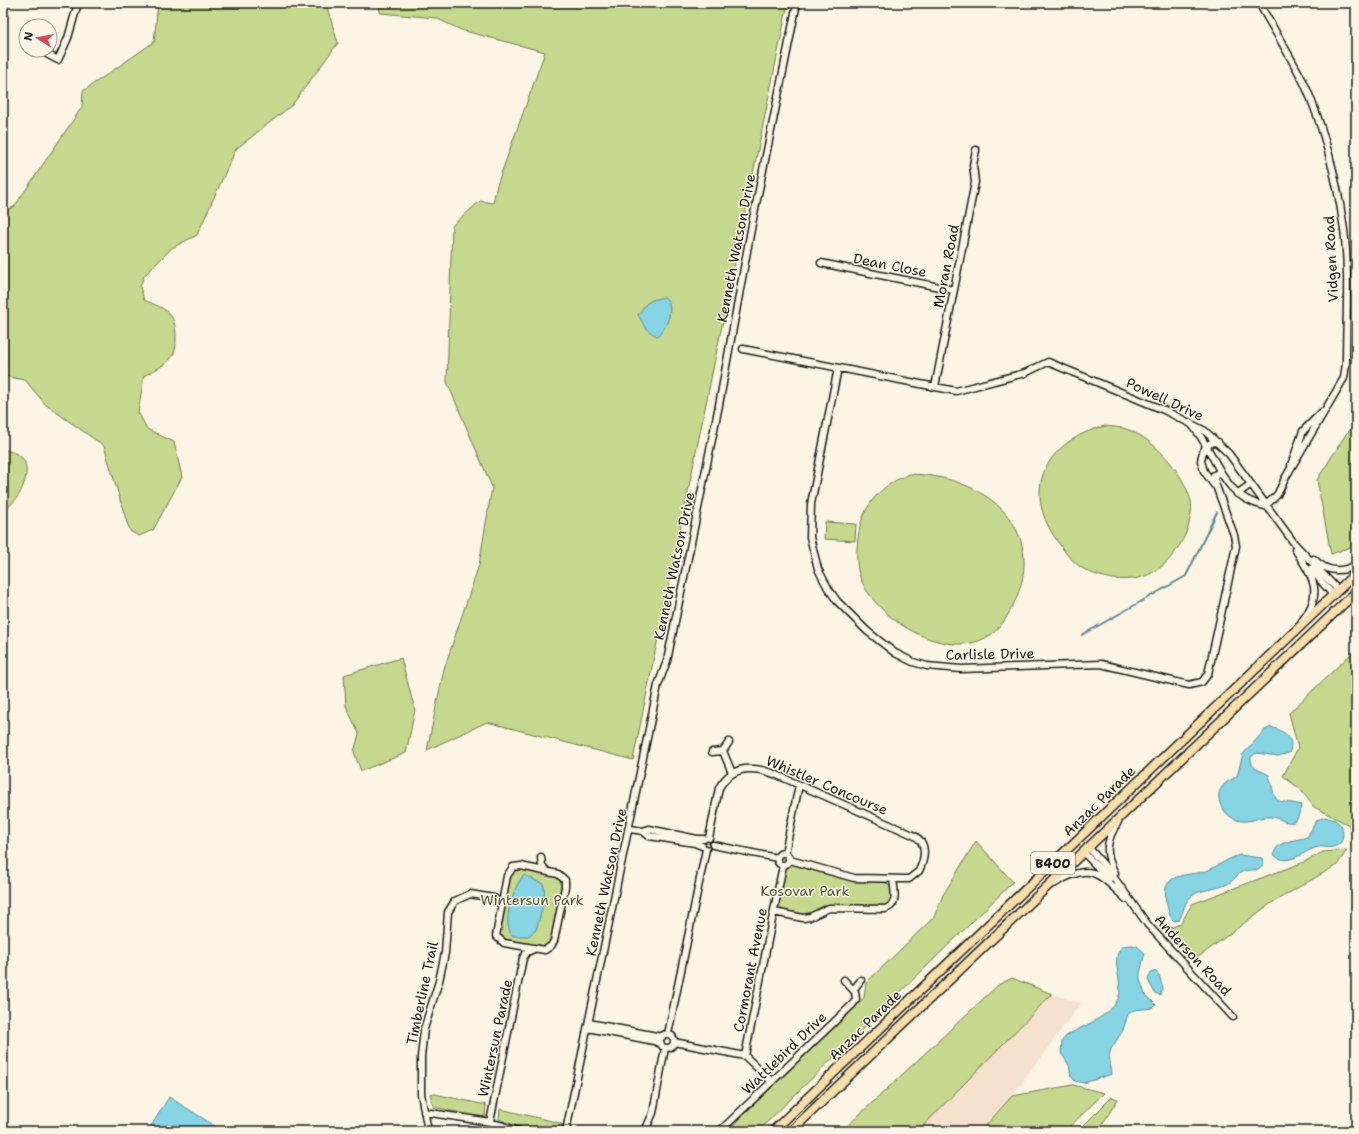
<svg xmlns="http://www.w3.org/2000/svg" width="1359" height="1134" font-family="'Shantell Sans',sans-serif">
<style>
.built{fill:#f6e1cf}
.green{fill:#c5d88d;stroke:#707a54}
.water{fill:#86d4e4;stroke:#5c8a94}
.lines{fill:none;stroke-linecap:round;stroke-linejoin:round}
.stream{stroke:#5c8a94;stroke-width:2}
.minor-casing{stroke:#1c1c1c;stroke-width:9}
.major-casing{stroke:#1c1c1c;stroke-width:11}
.minor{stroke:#fcf5e5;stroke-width:6}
.major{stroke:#f8deab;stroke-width:8}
.labels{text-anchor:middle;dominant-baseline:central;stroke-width:3;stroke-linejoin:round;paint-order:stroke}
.shield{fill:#fcf5e5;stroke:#5f5d58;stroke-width:1}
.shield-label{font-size:13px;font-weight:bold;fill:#1c1c1c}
.street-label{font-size:14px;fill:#1c1c1c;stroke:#fcf5e5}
.park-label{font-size:14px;fill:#4f543e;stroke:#fcf5e5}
</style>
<rect width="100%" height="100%" fill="#fcf5e5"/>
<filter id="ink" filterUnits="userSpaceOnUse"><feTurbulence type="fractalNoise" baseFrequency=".025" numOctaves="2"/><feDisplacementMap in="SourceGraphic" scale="8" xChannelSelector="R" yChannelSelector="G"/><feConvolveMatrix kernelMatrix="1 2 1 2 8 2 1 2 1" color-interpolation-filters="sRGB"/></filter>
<g filter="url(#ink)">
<path class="built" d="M1052 994 1081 1003 1012 1096 981 1131H918Z"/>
<path class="green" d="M158 3 326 4 338 43 292 105 236 149 197 235 172 248 144 276 140 287 144 300C166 309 176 312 176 339 176 345 176 351 172 357 167 365 152 371 144 376L138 412 147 429 174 442 182 477 153 530 139 536 131 532 127 523 104 446 46 405 25 380 3 376V211L14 207 82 107 83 91 154 42Z
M379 3H788L633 760 487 722 427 750 444 669 479 565 492 487 447 382 452 226 480 201 493 203 497 185 545 52 461 30 436 18 380 13Z
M1356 424V545L1331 554 1317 480 1346 434Z
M1105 426C1112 427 1121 427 1129 430 1156 441 1183 472 1191 501 1193 510 1189 525 1186 533 1171 565 1150 583 1113 579 1103 577 1091 574 1082 568 1071 561 1063 550 1056 539 1020 487 1048 440 1105 426Z
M3 449C9 451 18 453 23 459 33 472 18 506 3 509Z
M910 474C995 476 1058 540 1004 621 968 675 874 624 859 574 855 560 857 541 860 526 867 500 885 483 910 474Z
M825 522 856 524 855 541 824 539Z
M1356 649V842L1353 840 1349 825 1314 807 1300 789 1283 776 1298 748 1289 713Z
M401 658 415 710 406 753 361 771 354 752 359 734 346 706 344 675Z
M976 841 1013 882 758 1131H724L856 1007 864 997 866 983 934 917 943 895Z
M1347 850 1337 865 1270 904 1193 961 1167 930 1181 923 1192 904 1304 862 1323 852Z
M791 864 844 879 887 883 891 888 892 898 885 906H835L804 915 784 911 778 904 785 869Z
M520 869 557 877 562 882 551 940 545 946C535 948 503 942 499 933L511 873 515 870Z
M1012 978 1052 994 918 1131H842L998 985Z
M1073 1085 1104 1093 1065 1131H981L1012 1096Z
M430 1093 486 1105 485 1116 481 1117 433 1107Z
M1112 1097 1118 1099 1098 1131H1078Z
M500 1109 560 1123 564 1126 563 1131H525L499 1119Z"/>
<path class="water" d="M664 297C676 303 667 331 657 336 642 328 646 327 638 315L646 304 652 300Z
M1271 727C1284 731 1296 738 1289 753L1278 756 1256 753 1251 757C1250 770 1260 769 1269 775 1278 809 1272 798 1302 805L1297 819 1294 822C1285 824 1279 817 1270 817 1261 816 1252 822 1242 821 1227 820 1212 800 1222 787 1226 781 1232 780 1237 776L1243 754 1265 730Z
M1325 817 1335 820 1342 826C1343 832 1344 840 1339 844 1332 850 1325 846 1318 847 1304 850 1289 868 1274 855 1275 840 1296 841 1307 837L1317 820Z
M1240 855 1262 858 1264 865 1258 870C1233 869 1241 879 1223 886 1213 890 1202 889 1193 895 1184 901 1184 912 1179 920L1174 921C1168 915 1168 908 1166 901 1160 870 1190 877 1209 870 1219 865 1229 858 1240 855Z
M524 875 543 884C548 893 539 920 536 930L528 936H513C500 925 514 885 524 875Z
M1132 945 1137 946 1145 953 1140 973V980L1145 994 1156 1005 1153 1008 1134 1010 1128 1014 1123 1030 1111 1049 1109 1056 1112 1074 1084 1083 1075 1081 1071 1076 1069 1065 1061 1053 1062 1041 1066 1036C1082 1026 1110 1017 1118 999 1125 982 1108 959 1123 946Z
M1155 971 1159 975 1163 988 1160 995 1155 993 1148 980 1150 974Z
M169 1097 223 1131H148Z"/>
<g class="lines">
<path class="stream" d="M1082 635 1186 576 1217 512"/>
<defs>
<path id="minor" d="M1259 3C1274 30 1291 57 1305 85 1323 125 1337 180 1343 223 1350 268 1346 317 1346 363L1344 378 1284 480
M43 52 58 60 68 38 78 3
M821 263 954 290
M743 349 956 391 1025 373 1048 362 1164 410 1205 431 1229 454 1294 543 1338 590
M838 368 811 504 810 537 818 569 828 588 837 601 867 631 895 653 913 662 927 666 961 669 1101 664 1189 685 1202 682 1208 674 1236 546 1234 535 1215 483 1214 475 1220 472
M935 387 975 182 973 165 976 150
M1191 424C1218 453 1219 497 1265 506
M1291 465 1303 431 1322 412
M1214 485 1204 471 1201 461C1202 452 1206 441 1218 442
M1237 494 1251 484
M1265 506 1277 495 1286 477
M1295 549C1312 577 1325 592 1302 621
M1314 559C1326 572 1341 573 1356 565
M1311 569 1333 595
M723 751 732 773
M712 752 723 751 729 742
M630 829 643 831 649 836 695 843 702 846
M643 831 649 829 697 839H704
M709 838 719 788C732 764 755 766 777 775L913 835C928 842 925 858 919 871L909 879 854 878 790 860
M713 845 777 858
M1088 847 1110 872 1148 925 1233 1017
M1083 852 1109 879
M777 859a6 6 0 1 1 12 0a6 6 0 1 1-12 0Z
M785 853 799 785
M541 857 542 866 547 871
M521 866 558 874 565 880V887L554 941 551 946 545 950 504 943 496 936 507 876 513 867Z
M1115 873C1104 854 1106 840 1118 822
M1054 884C1091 861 1098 873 1126 899
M774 912 803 918 810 917 829 908 885 909C899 905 894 890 893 879
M854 989 861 980
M589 1023 662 1037
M588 1028 654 1041 661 1044
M660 1041a7 7 0 1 1 14 0a7 7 0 1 1-14 0Z
M668 1034 706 849
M674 1042 745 1056 772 1082
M745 1056 783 865
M424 1112 490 1122 519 1131
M490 1122 523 958 527 952 534 949
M428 1131 421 1094V1057L424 1029 439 981 445 953 448 912 455 901 470 894 494 898 501 905
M566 1131 658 685 667 661 719 405 752 224 797 3
M645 1131 653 1113 665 1048
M720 1131 853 1004 856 999 855 992 844 980"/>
<path id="major" d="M773 1131 1356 573
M791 1131 1356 592"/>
</defs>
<use href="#minor" class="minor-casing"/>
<use href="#major" class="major-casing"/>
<use href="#minor" class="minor"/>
<use href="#major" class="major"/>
</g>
</g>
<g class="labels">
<rect class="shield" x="1031" y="852" width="44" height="22" rx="3"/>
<g class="shield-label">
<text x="1053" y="863">B400</text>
</g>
<g class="street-label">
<text transform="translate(736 248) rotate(-79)">Kenneth Watson Drive</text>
<text transform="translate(1331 259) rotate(-93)">Vidgen Road</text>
<text transform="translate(890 265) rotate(11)">Dean Close</text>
<text transform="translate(946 266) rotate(-79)">Moran Road</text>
<text transform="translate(1165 399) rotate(25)">Powell Drive</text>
<text transform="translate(674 566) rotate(-78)">Kenneth Watson Drive</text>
<text transform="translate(990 654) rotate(-1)">Carlisle Drive</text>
<text transform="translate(827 785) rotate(23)">Whistler Concourse</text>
<text transform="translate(1099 801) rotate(-44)">Anzac Parade</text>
<text transform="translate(606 882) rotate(-78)">Kenneth Watson Drive</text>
<text transform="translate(1193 955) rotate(47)">Anderson Road</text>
<text transform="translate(750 970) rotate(-79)">Cormorant Avenue</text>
<text transform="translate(422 993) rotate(-78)">Timberline Trail</text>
<text transform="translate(865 1025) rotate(-44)">Anzac Parade</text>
<text transform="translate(495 1038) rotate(-78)">Wintersun Parade</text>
<text transform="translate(784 1053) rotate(-44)">Wattlebird Drive</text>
</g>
<g class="park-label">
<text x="805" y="891">Kosovar Park</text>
<text x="532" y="900">Wintersun Park</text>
</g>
</g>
<rect width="1359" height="1134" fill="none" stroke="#fcf5e5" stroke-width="16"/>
<rect x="8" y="8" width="1343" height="1118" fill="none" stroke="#1c1c1c" stroke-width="1.5" filter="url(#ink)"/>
<g transform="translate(38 38) rotate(281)"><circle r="19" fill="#fcf5e5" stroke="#a29e95"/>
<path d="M0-3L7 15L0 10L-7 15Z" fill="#d1495b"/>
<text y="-6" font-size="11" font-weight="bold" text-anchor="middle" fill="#1c1c1c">N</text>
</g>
</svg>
